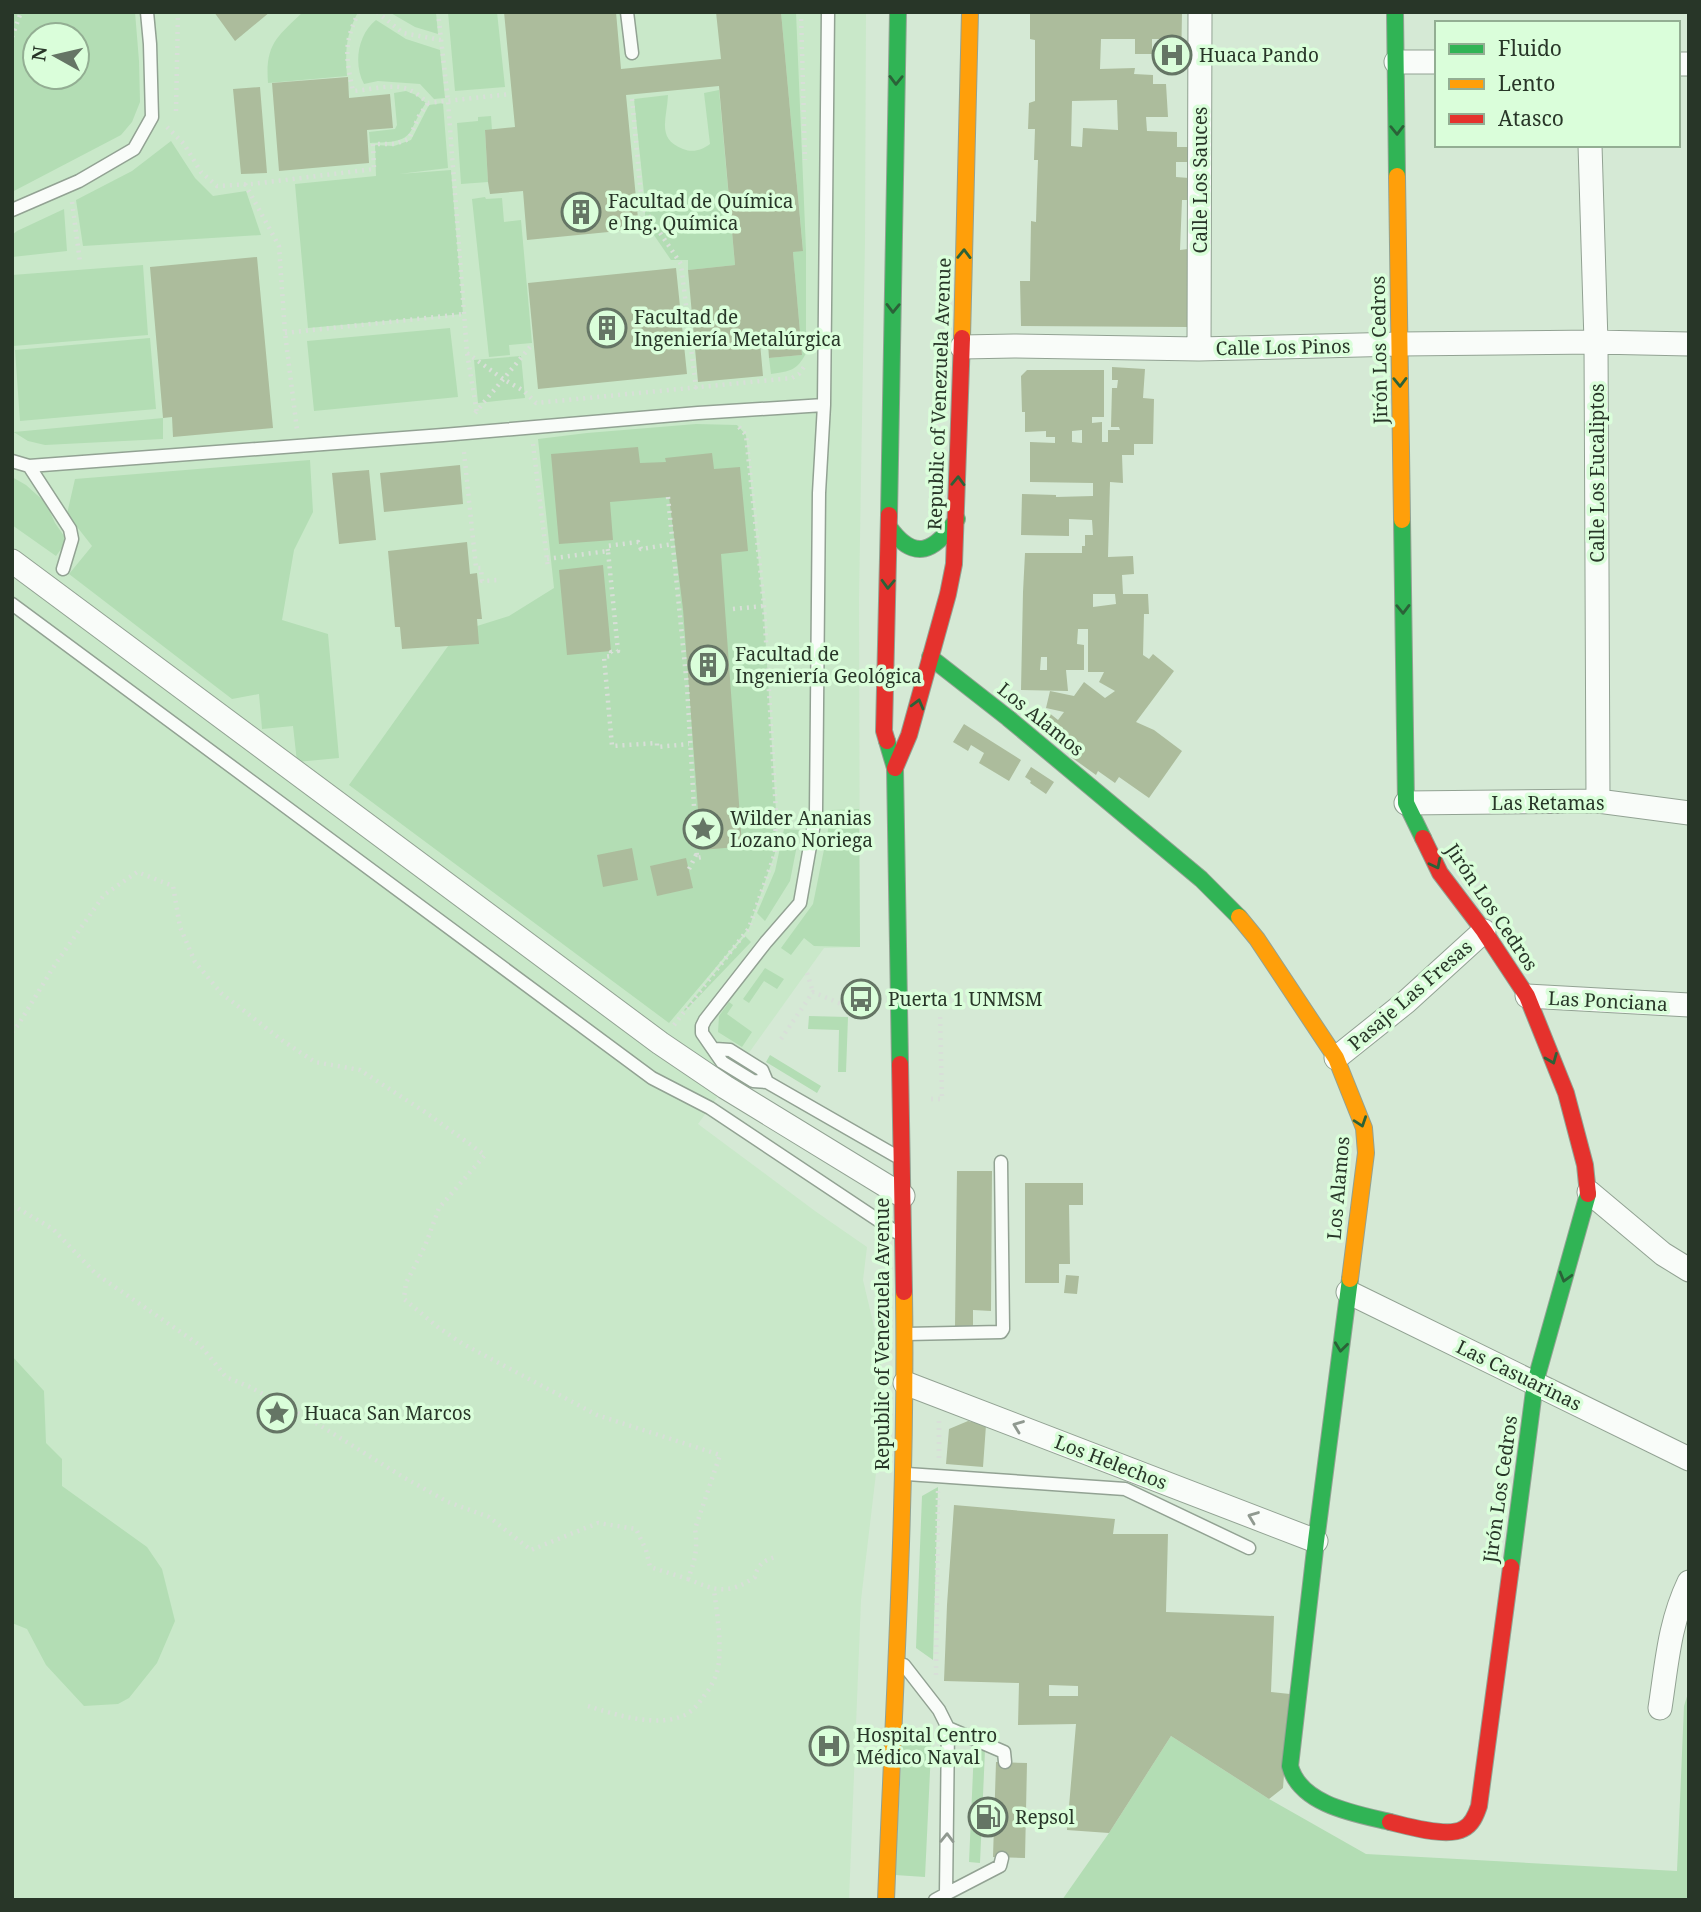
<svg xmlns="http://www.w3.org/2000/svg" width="1701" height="1912" font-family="'Noto Serif',serif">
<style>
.built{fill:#c9e8c9;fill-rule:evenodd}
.green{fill:#b3ddb4;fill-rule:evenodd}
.building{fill:#acbc9c;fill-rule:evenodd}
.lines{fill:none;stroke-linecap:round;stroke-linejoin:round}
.lane-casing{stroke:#92a293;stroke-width:15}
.street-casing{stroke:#92a293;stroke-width:25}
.fast-casing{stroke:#92a293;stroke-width:18}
.slow-casing{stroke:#92a293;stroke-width:18}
.jam-casing{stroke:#92a293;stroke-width:18}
.path{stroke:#d8dfd8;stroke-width:4.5;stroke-dasharray:2 5;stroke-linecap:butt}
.lane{stroke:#f9fcf9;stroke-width:12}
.street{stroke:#f9fcf9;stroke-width:23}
.fast{stroke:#30b455;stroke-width:16}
.slow{stroke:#ff9f0a;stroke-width:16}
.jam{stroke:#e5322d;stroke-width:16}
.oneway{stroke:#2b6238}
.oneway2{stroke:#909990}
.labels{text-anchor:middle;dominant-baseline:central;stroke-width:7;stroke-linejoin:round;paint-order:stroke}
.poi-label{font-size:19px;fill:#283628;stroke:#dafeda;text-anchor:start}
.street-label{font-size:19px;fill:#283628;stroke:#dafeda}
</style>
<rect width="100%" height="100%" fill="#d5e9d5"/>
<path class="built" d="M12 12H866L865 242 859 598 860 947 824 948 698 1124 815 1211 867 1247 863 1280 879 1348 881 1366V1431L861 1600 849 1900H12ZM35 35H77V77H35Z"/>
<path class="green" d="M13 12H135L139 61 140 102 132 122 121 135 12 192ZM35 35H77V77H35Z
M303 12H358C346 35 345 50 347 76L268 83C265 44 277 37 303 12Z
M389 12H436L438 34 415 27Z
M448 12H497L505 87 455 91Z
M781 12H796L806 250V353C797 371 790 371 771 374L769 358 802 355 793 252 803 250Z
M376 20 406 39 440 50 445 98 434 99 420 84 378 81 364 84C353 64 358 34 376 20Z
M719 90 735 265 688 270V260H671L645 222V203L634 99 668 95C667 119 656 139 683 149 693 153 702 150 710 144L704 93Z
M406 91 416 95 426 103C420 111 417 119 412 129 405 144 385 142 370 143L369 132 395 129 397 125 394 93Z
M443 103 448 168 399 174 451 170 463 314 308 328 295 184 376 176 375 145 394 146 411 140 429 105Z
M491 116 492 130 485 131 488 182 461 184 457 123 478 121V117Z
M171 141 195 178 213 196 246 191 261 235 83 246 76 200 132 171Z
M485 197 486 199 502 198 504 222 521 220 532 343 509 345 510 355 489 357 472 199Z
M64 209 67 251 12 257V235L17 231Z
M143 265 148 335 13 346 12 275Z
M450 328 458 397 314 411 307 341Z
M150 338 156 409 20 421 15 350Z
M521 356 525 398 478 403 474 360Z
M163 418V439L45 445 28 441 12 431V420L14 432Z
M696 424 737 425 746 435 764 615 776 812 775 853 749 928 669 1023 349 785 458 632 509 616 554 588 538 439 587 433Z
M310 460 313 512 294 550 282 620 328 634 339 758 297 762 293 726 262 729 259 694 232 699 69 574 92 546 67 514 75 479Z
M12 477 26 485 46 503 55 523 64 536V545L56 556 12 525Z
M859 809 860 947 814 946 804 938 791 955 781 948 813 904 832 810Z
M784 829 800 830 790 881 765 921 757 913 775 871Z
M745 936 751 942 685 1011 684 1010Z
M765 968 784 979 777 989 764 981 749 1003 743 999Z
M729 1002 733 1005 727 1014 752 1032 742 1047 718 1032 719 1016Z
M809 1016 848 1017 846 1072H838L839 1030 808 1029Z
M770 1055 821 1086 817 1093 766 1062Z
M12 1356 44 1391 46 1443 62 1459V1486L147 1547 162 1569 175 1621 157 1663 129 1698 118 1704 84 1706 46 1665 27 1629 12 1623Z
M938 1487 933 1660 916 1648 922 1496Z
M1689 1690V1900H1062L1109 1833 1171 1736 1269 1799 1366 1854 1677 1871 1684 1706Z
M903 1729 932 1730 925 1877 895 1875Z
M974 1749 985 1750 980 1863 969 1862Z"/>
<path class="building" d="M214 12H270L235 41Z
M504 12H616L621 69 721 59 716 12H781L803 251 793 252 802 355 769 358 768 343H760L763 376 698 382 688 270 735 265 719 86 626 95 639 229 527 240 523 191 490 194 488 182 485 130 515 127Z
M1030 12H1182L1181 71 1159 70V39H1152V54H1135V39H1101L1100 69 1135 68 1134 74 1153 75V84H1166L1168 117H1146L1147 131 1177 132V147H1190V162H1176V177L1189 178V200H1182L1180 250 1188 249 1187 265H1196L1188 327 1021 326 1020 281H1030L1031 221 1036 222 1037 188 1038 160H1034L1035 129H1028L1029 103 1035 101V40L1030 39ZM1117 100 1118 130 1083 128 1082 147 1071 146 1072 101Z
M348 77 349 98 390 94 393 128 367 130 369 163 279 171 272 83Z
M260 87 267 173 241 174 233 89Z
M257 257 273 428 173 437 172 417 163 418 150 267Z
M676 268 687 374 538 389 528 283Z
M1112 367 1145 369 1143 398 1154 399 1153 444H1134V455H1122L1123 483 1110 482 1108 557 1133 556 1134 574 1122 575 1123 594H1148L1149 614H1144L1143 655 1149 659 1153 654 1174 671 1136 722 1154 730 1182 751 1149 798 1119 777 1115 783 1098 771 1096 775 1071 757 1080 745 1053 727 1048 734 1038 726 1048 712 1058 720 1064 712 1046 708 1050 691 1074 696 1084 682 1105 698 1115 691 1099 682 1104 672H1088V629H1078L1077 644 1084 645V670H1066L1068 691 1021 690 1023 592 1025 553H1082V546H1085V535H1093L1092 520 1069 519V536L1021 535 1022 494 1056 495V497L1093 496V483L1030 482V442L1055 443V437H1046V431L1025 432V412H1022L1021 376 1027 370H1104V417H1092V423L1102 422V442H1108V430H1120L1119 427H1111L1112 388H1117L1118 380H1112ZM1082 430V443L1072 442V431ZM1093 594H1115L1116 604 1093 607ZM1041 657H1047V670H1040Z
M638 447 640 463 666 462 665 458 712 453 714 469 740 467 748 551 721 554 742 845 737 847 701 850 683 609 669 497 610 502 613 540 559 544 551 454Z
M460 465 463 504 384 512 380 473Z
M369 470 376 540 339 544 332 473Z
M467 542 470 574 477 573 482 619H477L479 644 402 649 400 627H395L388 551Z
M603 565 611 651 567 655 559 570Z
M964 724 1021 760 1009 781 979 763 984 753 971 745 968 751 953 742Z
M1031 767 1054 782 1046 794 1030 783 1031 781 1025 777Z
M632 848 638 880 603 887 597 855Z
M686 858 693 888 657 896 650 866Z
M957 1171H992L991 1311 973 1310V1326H955Z
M1025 1183H1083V1205H1069L1070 1264H1059V1283H1025Z
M1066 1275 1079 1276 1077 1294 1064 1293Z
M968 1421 986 1425 983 1467 946 1464 949 1429Z
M954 1505 1115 1519 1113 1534H1168L1166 1612 1274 1616 1271 1692 1290 1694 1283 1788 1269 1799 1171 1736 1109 1833 1067 1830 1076 1724 1018 1725 1019 1683 944 1681 947 1605ZM1049 1685 1078 1686V1696H1049Z
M996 1762 1027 1763 1025 1858 993 1857Z"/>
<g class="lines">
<defs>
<path id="lane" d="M627 12 632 53
M828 12 824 405 819 493 816 812 800 903 766 942 705 1020 702 1026V1033L722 1062 753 1081 767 1082 896 1156
M12 210 79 181 134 149 152 117 150 44 147 12
M12 461 29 466 443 435 698 413 824 405
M29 466 70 529 72 539 63 569
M12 604 652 1078 710 1108 896 1232
M715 1049 730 1050 762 1070 767 1082
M906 1334 1001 1332 1003 1329 1001 1162
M907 1474 1125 1489 1249 1548
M904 1665 939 1710 948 1728 946 1894 935 1900
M948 1728 1004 1752 1005 1762
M946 1894 1000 1866 1002 1858"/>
<path id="street" d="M1396 62H1437
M1678 64H1689
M1590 145 1596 342 1598 801
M962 347 1014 346 1199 349 1400 344 1596 342 1689 344
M1199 349 1200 12
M12 561 660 1043 725 1087 903 1196
M1406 803 1598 801 1689 813
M1527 996 1689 1005
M1336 1058 1406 1002 1484 931
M1589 1192 1663 1254 1689 1270
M1348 1292 1689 1459
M905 1383 1316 1541
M1660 1708C1667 1663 1669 1624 1689 1582"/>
<path id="fast" d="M1395 12 1397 176
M889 515 898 12
M1402 520 1406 803 1423 838
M889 527C915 563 935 551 957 519
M930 657 1008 718 1201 879 1239 917
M887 741 895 768 900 1064
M1350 1279 1316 1541 1290 1766C1300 1805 1356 1814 1390 1822
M1511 1567 1535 1383 1588 1194"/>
<path id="slow" d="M1397 176 1402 520
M962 338 970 12
M1239 917 1257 939 1336 1058 1364 1128 1366 1153 1350 1279
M886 1900C894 1698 907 1495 904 1292"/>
<path id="jam" d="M887 741 884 731 889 515
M895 768 909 735 948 594 954 564 962 338
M1423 838 1440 873 1484 931 1527 996 1566 1093 1585 1165 1588 1194
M900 1064 904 1292
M1390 1822C1407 1826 1447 1838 1463 1829 1472 1825 1476 1815 1479 1806L1511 1567"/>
</defs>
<use href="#lane" class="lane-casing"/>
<use href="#street" class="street-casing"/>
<use href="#fast" class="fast-casing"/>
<use href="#slow" class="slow-casing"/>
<use href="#jam" class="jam-casing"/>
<path class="path" d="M359 12C343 43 346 58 353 91 369 90 389 84 404 88 413 90 421 97 428 103L511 94
M377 12 403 33 441 40
M438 12 448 101 467 353 477 413
M801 12 805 160
M12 37 21 12
M632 99 642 206 681 264 696 389
M176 111 178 12
M167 127 184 144 201 172 217 186 252 184 374 169 373 144H395L409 139 419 116 428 103
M245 184 279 246 285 333 297 430
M72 202 80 262
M285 333 464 314
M467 353 503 379 524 391 536 403 792 378 799 374 806 364
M475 413 530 347
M533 444 548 568
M464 452 476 568H481L482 581 498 580
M668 497 687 686 697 858 702 857
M608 551 607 546 638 542 641 549 673 544
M547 559 608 551 618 651 611 652V656L604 657 612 746 657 743V747L689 744
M733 609 764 606
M689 869 697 853
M807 973 813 992
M674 1025 749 928 775 853 776 812 764 606 746 435 739 427
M12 1032 18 1025 56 963 104 895 137 872 173 886 180 927 195 962 221 993 283 1041 315 1062 360 1070 425 1112 485 1155 439 1208 425 1246 406 1283 404 1299 439 1328 463 1344 597 1415 720 1455 695 1529C698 1547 695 1561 688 1579L650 1567 646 1550 636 1529 598 1523 531 1550 489 1517 448 1502 403 1477 316 1423 250 1387 226 1377 201 1346 96 1274 53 1229 12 1205
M781 1039 813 992 853 1009
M931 1099H942L940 1013
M939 1458V1421
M688 1579C716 1591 728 1595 755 1577 758 1563 765 1560 778 1556
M936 1675 938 1491
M588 1706C616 1715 657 1728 685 1715 693 1711 699 1703 704 1696 712 1686 718 1674 719 1661 721 1638 717 1613 714 1590"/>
<use href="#lane" class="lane"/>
<use href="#street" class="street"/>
<use href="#fast" class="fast"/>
<use href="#slow" class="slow"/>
<use href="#jam" class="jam"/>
</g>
<defs><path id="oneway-chevron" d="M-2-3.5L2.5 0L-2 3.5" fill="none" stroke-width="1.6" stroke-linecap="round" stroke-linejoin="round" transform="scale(1.75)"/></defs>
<g class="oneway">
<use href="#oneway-chevron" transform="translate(896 80) rotate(91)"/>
<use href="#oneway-chevron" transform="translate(1397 130) rotate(89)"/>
<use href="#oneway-chevron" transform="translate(964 254) rotate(-89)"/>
<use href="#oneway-chevron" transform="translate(893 308) rotate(91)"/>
<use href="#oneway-chevron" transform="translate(1400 382) rotate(89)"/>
<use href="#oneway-chevron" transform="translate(958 481) rotate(-88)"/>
<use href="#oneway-chevron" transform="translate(888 584) rotate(92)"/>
<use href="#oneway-chevron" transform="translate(1403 609) rotate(89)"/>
<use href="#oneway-chevron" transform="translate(918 704) rotate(-75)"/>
<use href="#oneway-chevron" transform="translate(1436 864) rotate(63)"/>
<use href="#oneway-chevron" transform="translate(1552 1059) rotate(68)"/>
<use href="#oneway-chevron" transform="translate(1361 1122) rotate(71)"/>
<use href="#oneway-chevron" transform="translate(1565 1277) rotate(106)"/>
<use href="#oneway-chevron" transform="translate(1341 1347) rotate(97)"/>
</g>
<g class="oneway2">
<use href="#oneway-chevron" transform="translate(1018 1426) rotate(-159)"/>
<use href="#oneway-chevron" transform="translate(1253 1517) rotate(-159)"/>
<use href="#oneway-chevron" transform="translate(947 1838) rotate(-89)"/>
</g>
<defs>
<symbol id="hospital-ring" viewBox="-11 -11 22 22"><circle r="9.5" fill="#dafeda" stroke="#657565" stroke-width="1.5"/><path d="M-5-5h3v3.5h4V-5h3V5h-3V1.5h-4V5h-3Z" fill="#657565"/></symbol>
<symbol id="building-ring" viewBox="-11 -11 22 22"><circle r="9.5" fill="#dafeda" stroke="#657565" stroke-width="1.5"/><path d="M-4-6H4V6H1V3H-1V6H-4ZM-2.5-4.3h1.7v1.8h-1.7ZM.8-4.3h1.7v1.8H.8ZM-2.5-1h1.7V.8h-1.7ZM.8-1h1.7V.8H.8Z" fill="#657565"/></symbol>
<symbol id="sight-ring" viewBox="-11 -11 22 22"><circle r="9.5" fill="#dafeda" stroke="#657565" stroke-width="1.5"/><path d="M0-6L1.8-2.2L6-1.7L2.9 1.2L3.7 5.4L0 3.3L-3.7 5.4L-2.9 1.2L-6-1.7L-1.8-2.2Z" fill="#657565"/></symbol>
<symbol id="bus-ring" viewBox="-11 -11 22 22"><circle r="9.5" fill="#dafeda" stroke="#657565" stroke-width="1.5"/><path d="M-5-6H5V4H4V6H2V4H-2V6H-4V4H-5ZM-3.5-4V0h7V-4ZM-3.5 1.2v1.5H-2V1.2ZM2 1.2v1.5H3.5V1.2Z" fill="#657565"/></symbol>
<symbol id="fuel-ring" viewBox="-11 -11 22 22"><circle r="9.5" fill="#dafeda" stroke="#657565" stroke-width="1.5"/><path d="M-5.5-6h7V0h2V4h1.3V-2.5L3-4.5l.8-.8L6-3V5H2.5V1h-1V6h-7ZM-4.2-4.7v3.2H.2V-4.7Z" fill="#657565"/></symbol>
</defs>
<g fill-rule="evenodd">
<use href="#hospital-ring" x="1150" y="33" width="44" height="44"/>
<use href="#building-ring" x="559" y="190" width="44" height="44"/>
<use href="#building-ring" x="585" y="306" width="44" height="44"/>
<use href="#building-ring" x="686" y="643" width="44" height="44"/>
<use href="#sight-ring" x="681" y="807" width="44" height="44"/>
<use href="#bus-ring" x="839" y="977" width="44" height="44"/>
<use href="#sight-ring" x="255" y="1391" width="44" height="44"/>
<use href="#hospital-ring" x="807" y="1724" width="44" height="44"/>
<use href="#fuel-ring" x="966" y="1795" width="44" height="44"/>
</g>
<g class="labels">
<g class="poi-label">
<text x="1199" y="55">Huaca Pando</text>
<text x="608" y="201">Facultad de Química<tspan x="608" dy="22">e Ing. Química</tspan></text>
<text x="634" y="317">Facultad de<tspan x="634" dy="22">Ingeniería Metalúrgica</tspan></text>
<text x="735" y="654">Facultad de<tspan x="735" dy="22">Ingeniería Geológica</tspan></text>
<text x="730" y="818">Wilder Ananias<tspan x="730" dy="22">Lozano Noriega</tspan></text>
<text x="888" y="999">Puerta 1 UNMSM</text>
<text x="304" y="1413">Huaca San Marcos</text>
<text x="856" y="1735">Hospital Centro<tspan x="856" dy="22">Médico Naval</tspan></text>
<text x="1015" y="1817">Repsol</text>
</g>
<g class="street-label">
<text transform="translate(1200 180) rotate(-90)">Calle Los Sauces</text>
<text transform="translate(1283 347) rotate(-1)">Calle Los Pinos</text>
<text transform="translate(1379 350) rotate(-91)">Jirón Los Cedros</text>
<text transform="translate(939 394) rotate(-88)">Republic of Venezuela Avenue</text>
<text transform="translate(1597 473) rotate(-90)">Calle Los Eucaliptos</text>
<text transform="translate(1041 719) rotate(39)">Los Alamos</text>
<text x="1548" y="803">Las Retamas</text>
<text transform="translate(1492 907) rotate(56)">Jirón Los Cedros</text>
<text transform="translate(1410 995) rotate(-41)">Pasaje Las Fresas</text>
<text transform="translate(1608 1001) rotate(3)">Las Ponciana</text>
<text transform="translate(1338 1188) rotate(-85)">Los Alamos</text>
<text transform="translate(882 1334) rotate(-90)">Republic of Venezuela Avenue</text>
<text transform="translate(1519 1375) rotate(26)">Las Casuarinas</text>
<text transform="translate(1111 1462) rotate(21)">Los Helechos</text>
<text transform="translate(1500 1489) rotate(-82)">Jirón Los Cedros</text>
</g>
</g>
<rect width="1701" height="1912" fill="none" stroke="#283628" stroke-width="28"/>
<rect x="1435" y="21" width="245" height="126" fill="#dafeda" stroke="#93ae93" stroke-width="2"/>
<rect x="1449" y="44" width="35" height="10" fill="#30b455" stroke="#93ae93" stroke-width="2"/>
<text x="1498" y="56" font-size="21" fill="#283628">Fluido</text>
<rect x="1449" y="79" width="35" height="10" fill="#ff9f0a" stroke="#93ae93" stroke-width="2"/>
<text x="1498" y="91" font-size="21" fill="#283628">Lento</text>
<rect x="1449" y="114" width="35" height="10" fill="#e5322d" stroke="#93ae93" stroke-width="2"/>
<text x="1498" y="126" font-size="21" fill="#283628">Atasco</text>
<g transform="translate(56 56) rotate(278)"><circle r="33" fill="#dafeda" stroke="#93ae93" stroke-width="2"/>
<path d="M0-5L12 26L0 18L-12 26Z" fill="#657565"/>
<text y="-10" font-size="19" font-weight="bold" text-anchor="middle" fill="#283628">N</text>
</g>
</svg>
